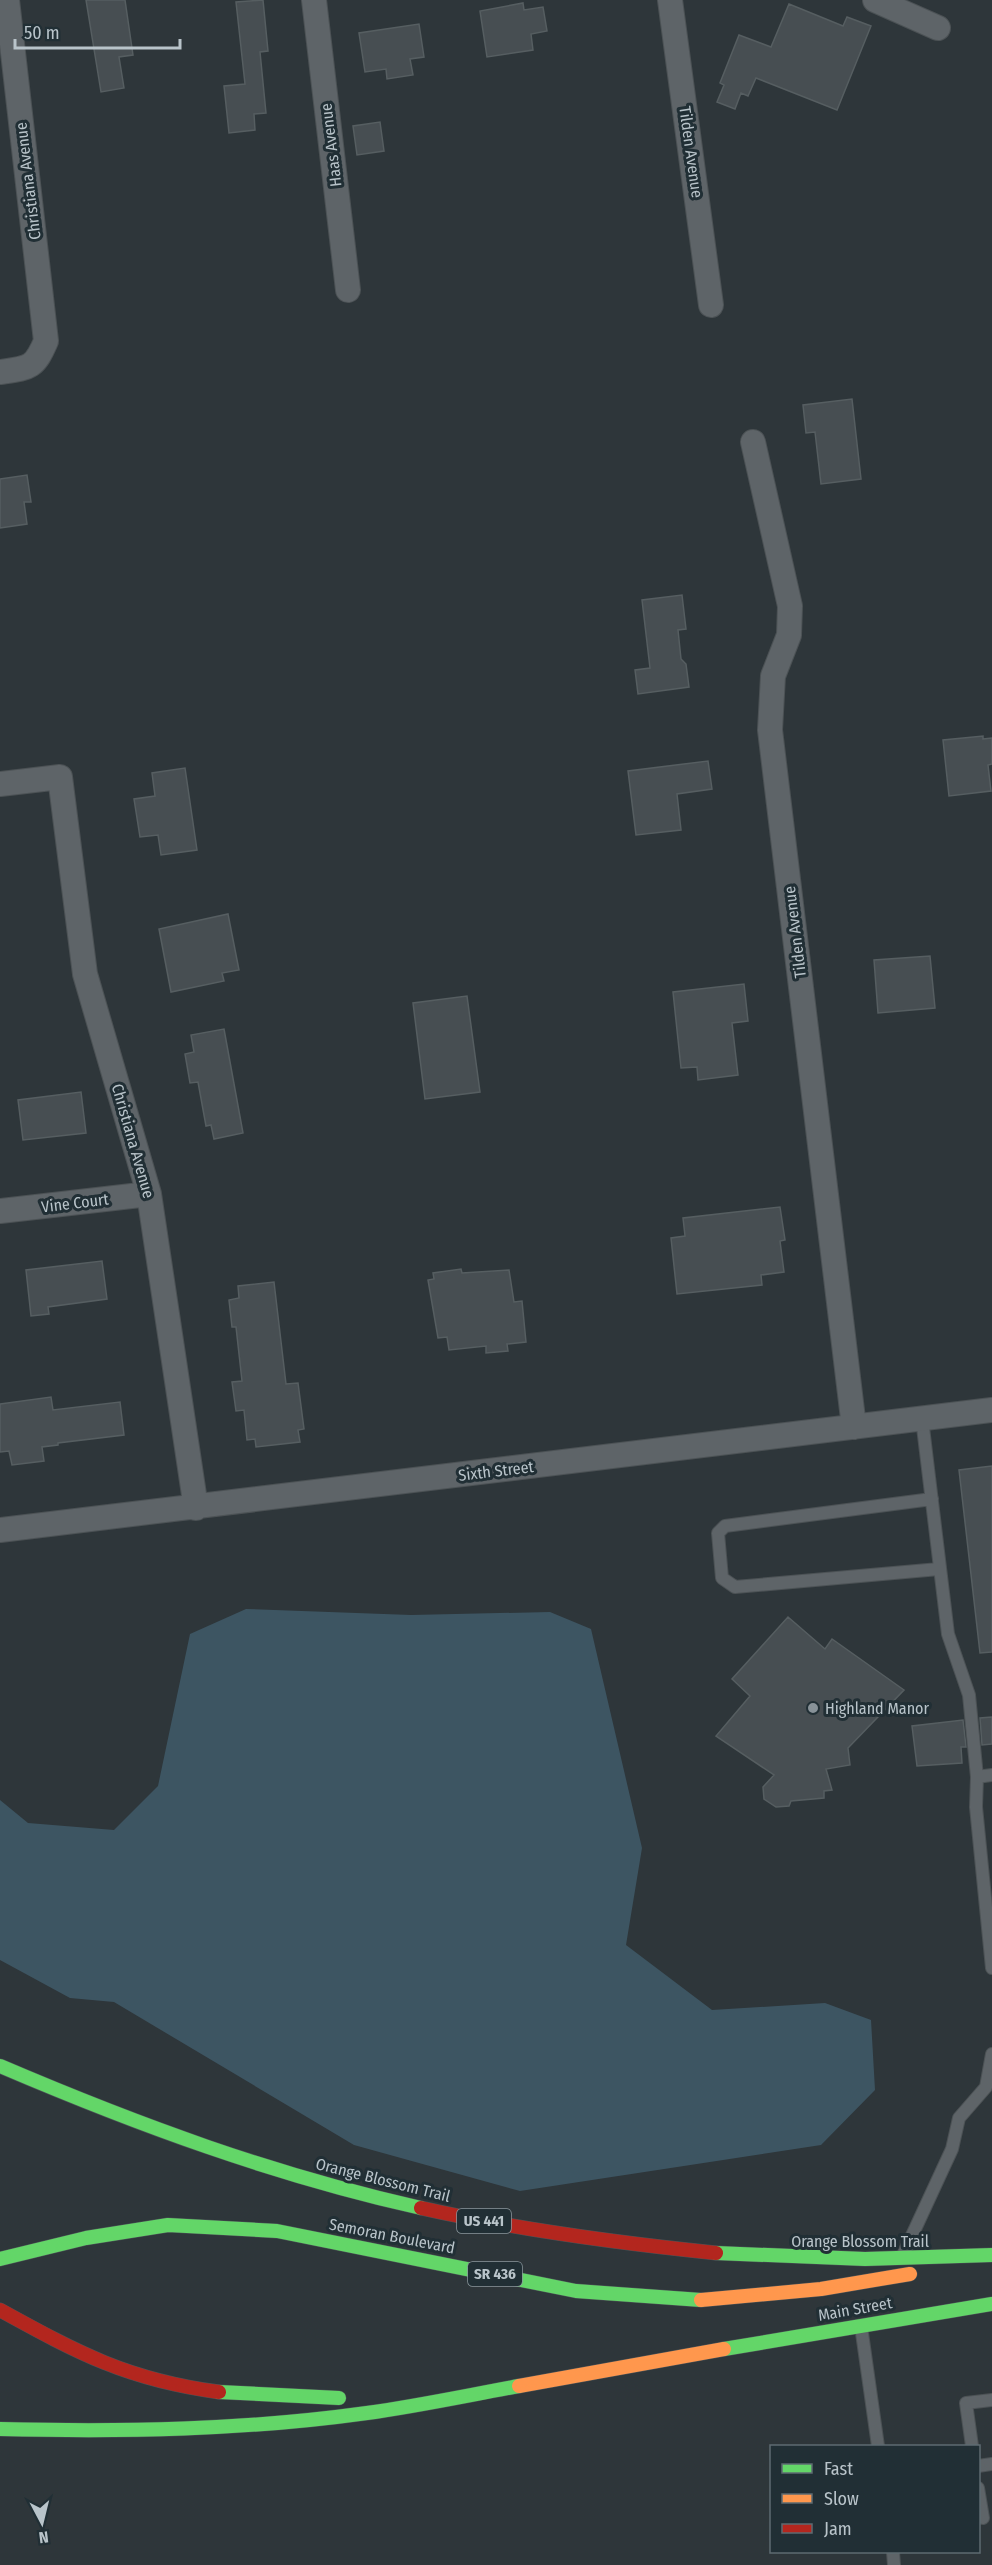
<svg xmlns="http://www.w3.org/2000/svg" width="992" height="2565" font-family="'Fira Sans Condensed',sans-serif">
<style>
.water{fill:#3d5562}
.building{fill:#474e52;stroke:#565e61;stroke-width:1.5}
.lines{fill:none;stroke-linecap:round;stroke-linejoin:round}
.lane-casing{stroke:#4c5255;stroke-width:14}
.street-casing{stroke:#4c5255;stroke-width:26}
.fast-casing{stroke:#4c5357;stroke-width:15}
.slow-casing{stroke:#4c5357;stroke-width:15}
.jam-casing{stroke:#4c5357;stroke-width:15}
.lane{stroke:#5e6468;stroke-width:12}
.street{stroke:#5e6468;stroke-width:24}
.fast{stroke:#63d668;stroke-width:14}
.slow{stroke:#ff974d;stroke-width:14}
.jam{stroke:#b3261e;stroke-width:14}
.poi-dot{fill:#889298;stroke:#212f35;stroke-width:2}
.labels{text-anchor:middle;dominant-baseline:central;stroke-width:6;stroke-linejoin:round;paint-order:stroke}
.shield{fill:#212f35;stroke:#8b979d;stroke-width:1.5}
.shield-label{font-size:15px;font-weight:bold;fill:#b9c4ca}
.street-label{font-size:16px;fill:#b9c4ca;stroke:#212f35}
.poi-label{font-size:16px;fill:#b9c4ca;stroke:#212f35;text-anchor:start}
</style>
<rect width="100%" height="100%" fill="#2e363a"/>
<path class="water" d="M246 1609 411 1615 550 1612 591 1629 642 1848 626 1945 712 2010 825 2003 871 2020 875 2090 821 2145 520 2191 354 2145 114 2002 70 1998 0 1960V1800L28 1823 114 1830 158 1786 190 1634Z"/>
<path class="building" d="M86 0H125L133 55 119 57 124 88 101 92Z
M263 0 268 51 260 52 266 113 254 114 255 130 229 133 224 86 245 84 236 2Z
M523 3 524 10 543 7 547 31 531 34 533 50 487 57 480 11Z
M789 4 843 26 847 17 871 26 837 110 756 78 748 96 741 93 735 109 717 102 724 85 720 83 739 35 771 47Z
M419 24 424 57 410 59 413 75 387 79 386 69 365 72 359 33Z
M380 122 384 151 357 155 353 126Z
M852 399 861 479 821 484 815 432 806 433 803 405Z
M27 475 31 502H24L27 524 0 528V479Z
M682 595 686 629 678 630 681 659 686 664 689 687 638 694 635 670 650 668 642 600Z
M983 736V739L992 738V764L988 765 991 791 949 796 943 740Z
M708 761 712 789 677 794 681 830 636 835 628 771Z
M185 768 197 850 161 855 158 835 140 837 134 799 155 796 152 773Z
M228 914 239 970 222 973 224 981 171 992 159 929Z
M930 956 935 1008 878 1013 874 960Z
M744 984 748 1021 732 1023 738 1075 698 1080 697 1067 681 1068 673 992Z
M467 996 480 1092 425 1099 413 1003Z
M224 1029 243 1133 214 1139 211 1125 206 1126 198 1082 190 1083 185 1054 194 1052 191 1035Z
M81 1092 86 1133 23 1140 18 1100Z
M780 1207 785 1240 780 1241 784 1272 761 1275 762 1285 677 1294 671 1238 685 1236 683 1218Z
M102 1261 107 1299 48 1307 49 1314 31 1316 26 1270Z
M461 1269 462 1273 509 1270 514 1302 522 1301 526 1342 507 1344 508 1351 486 1353V1346L449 1350 447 1337 438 1338 428 1280 434 1279 433 1273Z
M274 1282 286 1384 298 1383 304 1429 298 1430 300 1442 256 1447 255 1439 247 1440 244 1410 236 1411 232 1382 242 1381 236 1327H232L229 1300 239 1298 238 1286Z
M51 1397 53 1410 120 1402 124 1435 58 1443V1445L42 1447 44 1461 12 1465 9 1451 0 1452V1404Z
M992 1466V1652L980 1653 959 1470Z
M788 1617 825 1649 832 1639 904 1690 848 1748 850 1765 826 1769 832 1790 824 1791V1798L791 1801 789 1806 776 1807 764 1799 763 1787 774 1775 716 1736 750 1696 732 1679Z
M992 1717V1744L982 1745 980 1718Z
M963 1720 966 1747H961L962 1763 917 1766 912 1726Z"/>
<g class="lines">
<defs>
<path id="lane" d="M922 1419 948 1634 969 1695 977 1777 992 1775
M932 1499 725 1526 718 1533 722 1578 735 1587 939 1569
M977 1777 976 1807 992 1968
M903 2255 952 2149 959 2118 986 2087 992 2054
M861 2326 878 2446
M972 2446 966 2403 992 2400
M978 2466 992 2464
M978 2488 983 2518
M893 2552 894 2565"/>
<path id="street" d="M314 0 348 290
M670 0 711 305
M875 0 938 28
M0 372C29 368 34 369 46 341L7 0
M753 442 790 606 789 635 773 676 770 730 854 1427
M0 784 60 777 85 974 149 1194 196 1508
M0 1211 149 1194
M0 1530 992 1410"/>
<path id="fast" d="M0 2066C138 2125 274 2175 421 2208
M716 2253 865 2259 992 2255
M0 2259 86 2238 168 2225 277 2231 576 2291 701 2300
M724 2349 992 2304
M219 2392 339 2398
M0 2429C123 2432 245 2430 367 2413 418 2406 469 2395 519 2386"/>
<path id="slow" d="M701 2300 821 2289 910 2274
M519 2386 724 2349"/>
<path id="jam" d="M421 2208C519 2230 617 2243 716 2253
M0 2310C78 2353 128 2380 219 2392"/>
</defs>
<use href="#lane" class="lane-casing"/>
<use href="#street" class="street-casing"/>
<use href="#fast" class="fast-casing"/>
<use href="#slow" class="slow-casing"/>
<use href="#jam" class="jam-casing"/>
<use href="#lane" class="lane"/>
<use href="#street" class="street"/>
<use href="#fast" class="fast"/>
<use href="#slow" class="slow"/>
<use href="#jam" class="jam"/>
</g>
<circle class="poi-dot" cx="813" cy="1708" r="6"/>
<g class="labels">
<g class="shield">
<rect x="457" y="2209" width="54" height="24" rx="4.5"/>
<rect x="468" y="2262" width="54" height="24" rx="4.5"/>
</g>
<g class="shield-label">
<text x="484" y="2221">US 441</text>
<text x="495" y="2274">SR 436</text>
</g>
<g class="street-label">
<text transform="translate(331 145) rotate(-97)">Haas Avenue</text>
<text transform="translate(691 152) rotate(82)">Tilden Avenue</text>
<text transform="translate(28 181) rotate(-97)">Christiana Avenue</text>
<text transform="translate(795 932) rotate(-97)">Tilden Avenue</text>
<text transform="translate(133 1141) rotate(74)">Christiana Avenue</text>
<text transform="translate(75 1203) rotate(-7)">Vine Court</text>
<text transform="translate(496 1471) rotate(-7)">Sixth Street</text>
<text transform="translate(383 2180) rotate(14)">Orange Blossom Trail</text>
<text transform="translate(392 2236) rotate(11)">Semoran Boulevard</text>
<text x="860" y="2241">Orange Blossom Trail</text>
<text transform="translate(855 2309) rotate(-10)">Main Street</text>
</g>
<g class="poi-label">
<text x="825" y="1708">Highland Manor</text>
</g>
</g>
<rect x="770" y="2445" width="210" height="108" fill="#212f35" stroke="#5e6b71" stroke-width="1.5"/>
<rect x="782" y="2464" width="30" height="9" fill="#63d668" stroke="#5e6b71" stroke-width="1.5"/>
<text x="824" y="2475" font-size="18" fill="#b9c4ca">Fast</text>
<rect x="782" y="2494" width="30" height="9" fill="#ff974d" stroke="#5e6b71" stroke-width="1.5"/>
<text x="824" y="2505" font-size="18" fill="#b9c4ca">Slow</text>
<rect x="782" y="2524" width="30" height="9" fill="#b3261e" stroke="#5e6b71" stroke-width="1.5"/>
<text x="824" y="2535" font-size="18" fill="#b9c4ca">Jam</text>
<g transform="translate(42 2523) rotate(173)" stroke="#212f35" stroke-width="4.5" paint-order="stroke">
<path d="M0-4.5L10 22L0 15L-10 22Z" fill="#b9c4ca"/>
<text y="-9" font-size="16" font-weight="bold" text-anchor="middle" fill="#b9c4ca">N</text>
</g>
<path d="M15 39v9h165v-9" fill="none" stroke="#b9c4ca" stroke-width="3"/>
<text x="24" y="39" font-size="18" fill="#b9c4ca" stroke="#212f35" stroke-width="4.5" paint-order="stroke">50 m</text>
</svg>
